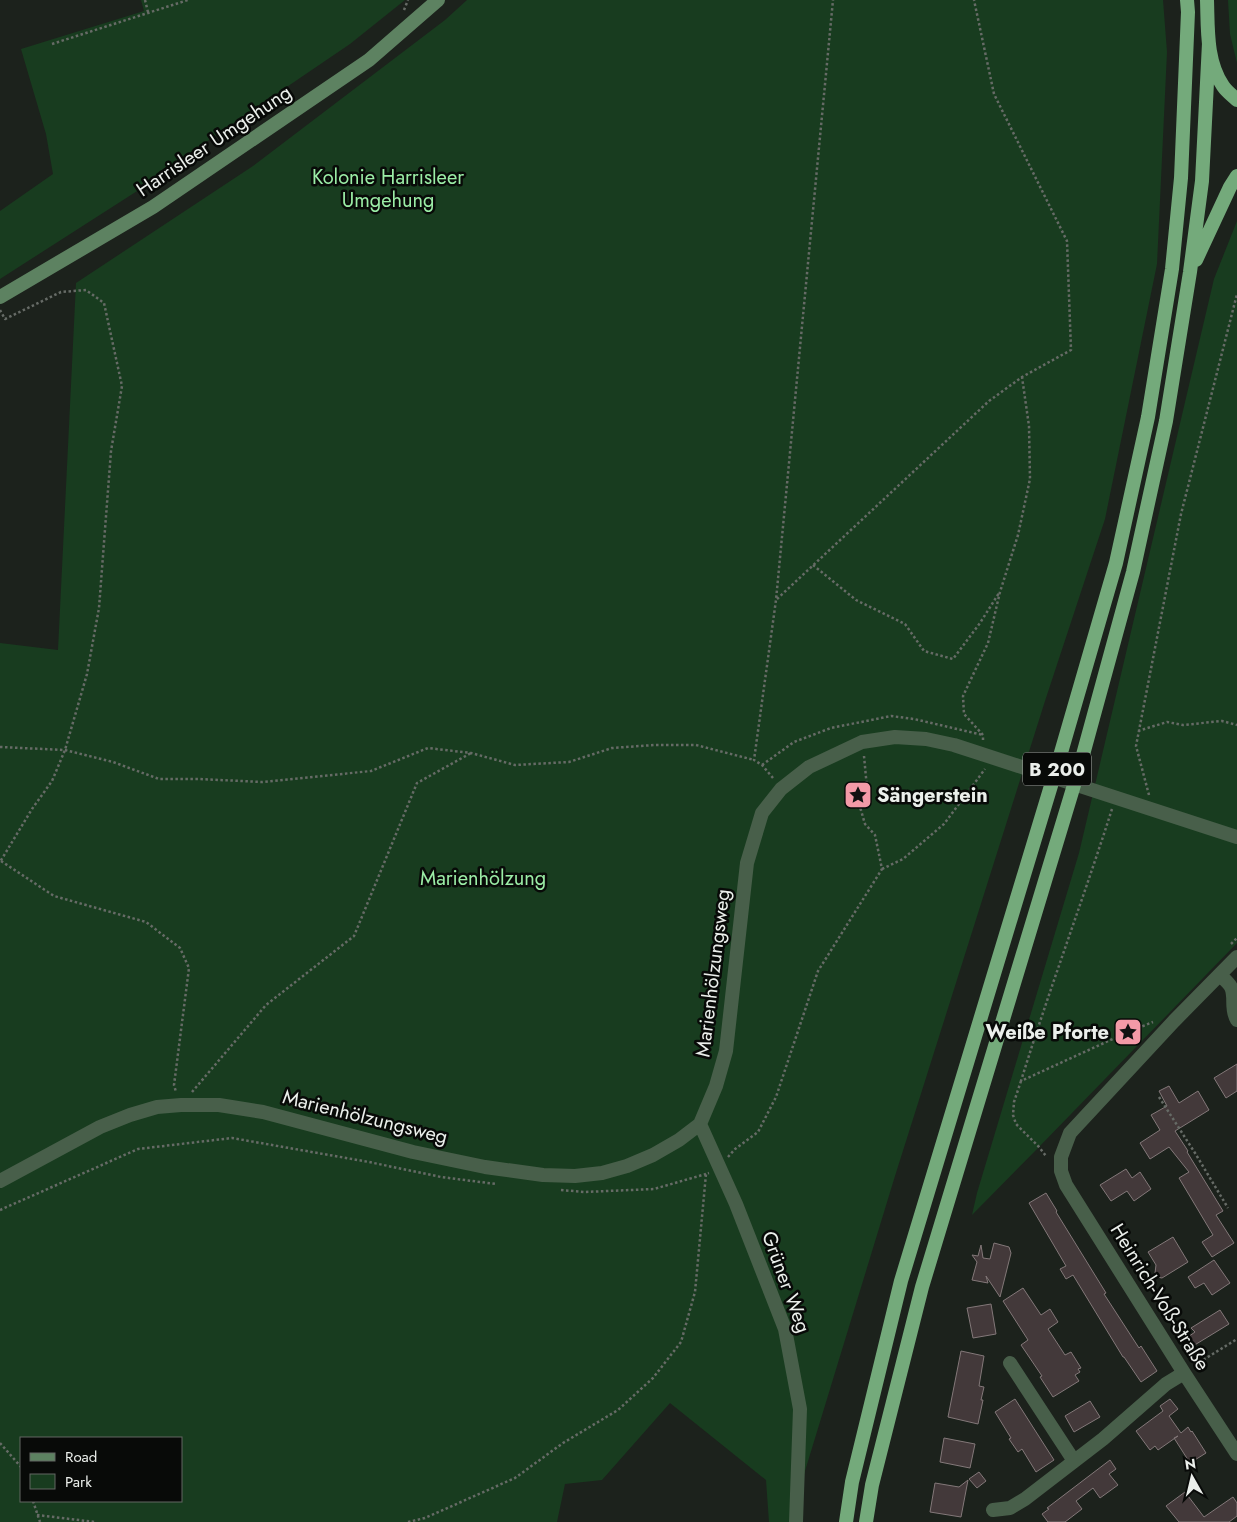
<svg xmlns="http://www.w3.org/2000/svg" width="1237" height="1522" font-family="Jost,sans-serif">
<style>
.green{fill:#183c1f;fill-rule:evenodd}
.building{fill:#43393a;stroke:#837879}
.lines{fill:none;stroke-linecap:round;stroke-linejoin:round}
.path{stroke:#666b66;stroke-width:2.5;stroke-dasharray:2.5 2.5;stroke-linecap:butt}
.minor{stroke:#485f4a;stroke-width:14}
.secondary{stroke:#5d8261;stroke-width:14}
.trunk{stroke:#74aa7b;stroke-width:14}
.labels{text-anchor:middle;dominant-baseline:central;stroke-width:5;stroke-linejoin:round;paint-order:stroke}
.shield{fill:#080a08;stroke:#a7aaa7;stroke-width:1}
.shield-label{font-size:19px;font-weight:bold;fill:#ebefeb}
.street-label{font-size:20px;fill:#ebefeb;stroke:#080a08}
.park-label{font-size:20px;fill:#9beda6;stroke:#080a08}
.poi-label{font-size:20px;font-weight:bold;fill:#ebefeb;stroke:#080a08;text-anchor:start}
</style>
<rect width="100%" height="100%" fill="#1c221c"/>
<path class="green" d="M141 0H405L350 44 187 155 159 177 0 279V211L53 174 46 134 21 49 144 11Z
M467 0H1163L1167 52 1157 264 1105 519 1045 701 895 1176 805 1471 792 1522H769L766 1480 670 1403 602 1480 565 1484 557 1522H0V643L58 650 76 283 253 166 445 20ZM21 1438H181V1501H21Z
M1228 0H1237V63L1230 34Z
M1237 221V943L1039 1147 972 1215 977 1193 1079 853 1214 279Z"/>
<path class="building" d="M1237 1064V1091L1226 1098 1214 1078Z
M1169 1086 1179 1103 1198 1091 1209 1110 1175 1131 1188 1151 1187 1152 1223 1211 1216 1215 1234 1243 1212 1257 1202 1242 1213 1235 1179 1178 1189 1172 1169 1147 1150 1159 1140 1143 1160 1130 1151 1115 1167 1106 1159 1091Z
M1126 1169 1132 1178 1140 1172 1151 1189 1134 1201 1127 1191 1111 1201 1100 1185Z
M1046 1193 1057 1211 1056 1212 1106 1293 1104 1294 1139 1348 1141 1346 1157 1371 1141 1382 1124 1357H1123L1073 1275 1066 1279 1060 1269 1066 1266 1029 1203Z
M1173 1237 1188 1262 1162 1278 1157 1277 1155 1273 1156 1265 1148 1252Z
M994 1243 1009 1247 1011 1253 1000 1297 986 1276 988 1283 972 1280 977 1262 972 1255 978 1256 981 1245 983 1258 990 1259Z
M1214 1260 1230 1283 1212 1295 1204 1283 1195 1288 1188 1277Z
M1023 1288 1041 1315 1050 1309 1058 1322 1048 1329 1065 1355 1071 1352 1081 1368 1078 1369 1080 1372 1075 1375 1079 1381 1053 1397 1040 1377 1042 1376 1021 1345 1028 1340 1003 1301Z
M991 1304 996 1334 973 1338 967 1308Z
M1220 1310 1229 1324 1193 1346 1188 1337 1195 1332 1191 1328Z
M961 1351 984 1356 979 1386 984 1387 981 1400H983L978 1424 948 1417Z
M1015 1399 1054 1460 1036 1472 1022 1449 1018 1452 1009 1439 1011 1438 995 1412Z
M1170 1399 1178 1409 1169 1416 1181 1433 1188 1427 1191 1432 1192 1431 1206 1453 1190 1463 1174 1438 1178 1436 1158 1450 1155 1446 1150 1450 1136 1431 1163 1411 1160 1406Z
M1090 1401 1100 1417 1074 1432 1065 1416Z
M944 1438 975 1444 970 1468 940 1462Z
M1110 1460 1116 1469 1109 1474 1118 1485 1100 1498 1093 1488 1076 1501 1082 1509 1065 1522H1048L1042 1514 1049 1509 1047 1508Z
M979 1472 986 1481 977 1488 969 1479Z
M968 1480 961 1517 930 1512 935 1483 959 1487Z
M1185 1492 1204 1517 1233 1497 1237 1503V1516L1229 1522H1179L1166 1506Z"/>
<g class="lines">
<path class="path" d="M145 0 148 12
M404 10 408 0
M52 44 188 0
M0 310 5 319 61 292 86 290 104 303 122 386 111 451 99 608 87 674 65 750 52 781 32 809 0 862
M813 565 856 600 905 624 924 651 953 659 980 623 999 593
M777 599 989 401 1022 377 1071 350 1067 241 994 94 974 0
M1138 731 1167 722 1183 725 1222 721 1237 725
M983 740V735L964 714 963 696 988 643 1000 592 1018 535 1030 479 1029 426 1022 377
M0 747 65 750 113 762 159 779H199L262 782 371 771 428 748 471 753 515 765 569 762 612 748 654 745H696L754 760
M864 756 867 788
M762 765 794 742 831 728 891 716 914 719 983 735
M773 778 762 765 754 760 776 600 833 0
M859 786 868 788C870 795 865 813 854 806 849 803 847 793 852 788 854 787 857 786 859 786Z
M1149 795 1136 746 1181 514 1237 294
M1112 809C1083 900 1049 990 1021 1081L1128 1032 1153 1022
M1 861 54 896 146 922 180 948 189 968 174 1085 176 1092
M882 869 903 859 944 824 985 769
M1231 944 1237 938
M1021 1081 1014 1102 1013 1115 1016 1124 1039 1147 1046 1156
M192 1092 266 1005 354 936 417 783 471 753
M1159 1097 1195 1153 1228 1208
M728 1157 735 1149 758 1132 776 1097 818 971 882 869 875 835 865 824 860 807
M561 1190 584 1192 654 1189 706 1174
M0 1210 138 1149 232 1138 369 1162 441 1177 496 1184
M1195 1365 1237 1339
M0 1443 21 1467
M33 1501 40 1522
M37 1515 95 1522
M408 1522 425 1518 515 1478 563 1443 618 1410 653 1378 681 1342 695 1292 706 1174 709 1173"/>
<path class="minor" d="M1237 957 1174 1021 1070 1133 1061 1157V1171L1066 1185 1184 1373 1237 1454
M1220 975C1223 978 1229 983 1231 987 1236 997 1230 1008 1237 1020
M700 1124 736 1204 785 1329 800 1409 796 1522
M0 1181 100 1127 130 1115 157 1107 181 1105H219L263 1112 413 1152 485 1167 543 1175 575 1176 602 1173 627 1166 653 1155 679 1140 700 1124 716 1086 726 1051 747 863 762 813 781 789 809 767 862 742 895 737 926 739 954 745 1237 837
M1010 1363 1074 1461
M993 1510 1010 1508 1025 1499 1103 1439 1166 1384 1184 1373"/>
<path class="secondary" d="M0 297 153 207 369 60 438 0"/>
<path class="trunk" d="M1207 0C1208 29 1206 61 1223 86 1227 92 1233 96 1237 100
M1196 260 1230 187 1237 176
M846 1522 852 1482 901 1281 1060 756 1116 563 1148 417 1172 269 1181 178 1188 12 1187 0
M866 1522 872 1485 922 1287 1081 762 1133 572 1166 421 1190 272 1202 181 1209 43"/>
</g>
<defs>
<symbol id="sight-square" viewBox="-11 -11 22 22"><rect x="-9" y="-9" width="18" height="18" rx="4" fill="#f39aa7" stroke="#080a08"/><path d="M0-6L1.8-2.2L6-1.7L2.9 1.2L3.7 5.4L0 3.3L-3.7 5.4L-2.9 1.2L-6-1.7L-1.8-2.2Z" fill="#111"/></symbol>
</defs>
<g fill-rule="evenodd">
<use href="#sight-square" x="842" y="779" width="32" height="32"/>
<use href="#sight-square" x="1112" y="1016" width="32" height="32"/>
</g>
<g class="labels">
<rect class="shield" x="1023" y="752.5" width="68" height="33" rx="4"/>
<g class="shield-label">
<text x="1057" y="769">B 200</text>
</g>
<g class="street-label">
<text transform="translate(214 141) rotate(-34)">Harrisleer Umgehung</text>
<text transform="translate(713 973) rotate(-83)">Marienhölzungsweg</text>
<text transform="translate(365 1117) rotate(14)">Marienhölzungsweg</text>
<text transform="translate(786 1282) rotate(70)">Grüner Weg</text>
<text transform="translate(1160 1297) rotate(58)">Heinrich-Voß-Straße</text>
</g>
<g class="park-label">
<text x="388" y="177">Kolonie Harrisleer<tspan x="388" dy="23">Umgehung</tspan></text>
<text x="483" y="878">Marienhölzung</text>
</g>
<g class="poi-label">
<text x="877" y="795">Sängerstein</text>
<text x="1109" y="1032" text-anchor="end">Weiße Pforte</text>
</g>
</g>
<rect x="20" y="1437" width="162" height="65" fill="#080a08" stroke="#636663"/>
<rect x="30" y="1453" width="25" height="8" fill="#5d8261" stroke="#636663"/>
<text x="65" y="1462" font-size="15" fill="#ebefeb">Road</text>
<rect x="30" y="1474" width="25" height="15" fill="#183c1f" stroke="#636663"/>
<text x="65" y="1487" font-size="15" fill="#ebefeb">Park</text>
<g transform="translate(1192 1477) rotate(352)" stroke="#080a08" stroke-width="4" paint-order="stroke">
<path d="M0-4L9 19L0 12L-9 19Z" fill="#ebefeb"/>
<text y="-8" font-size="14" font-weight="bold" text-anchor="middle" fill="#ebefeb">N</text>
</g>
</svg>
